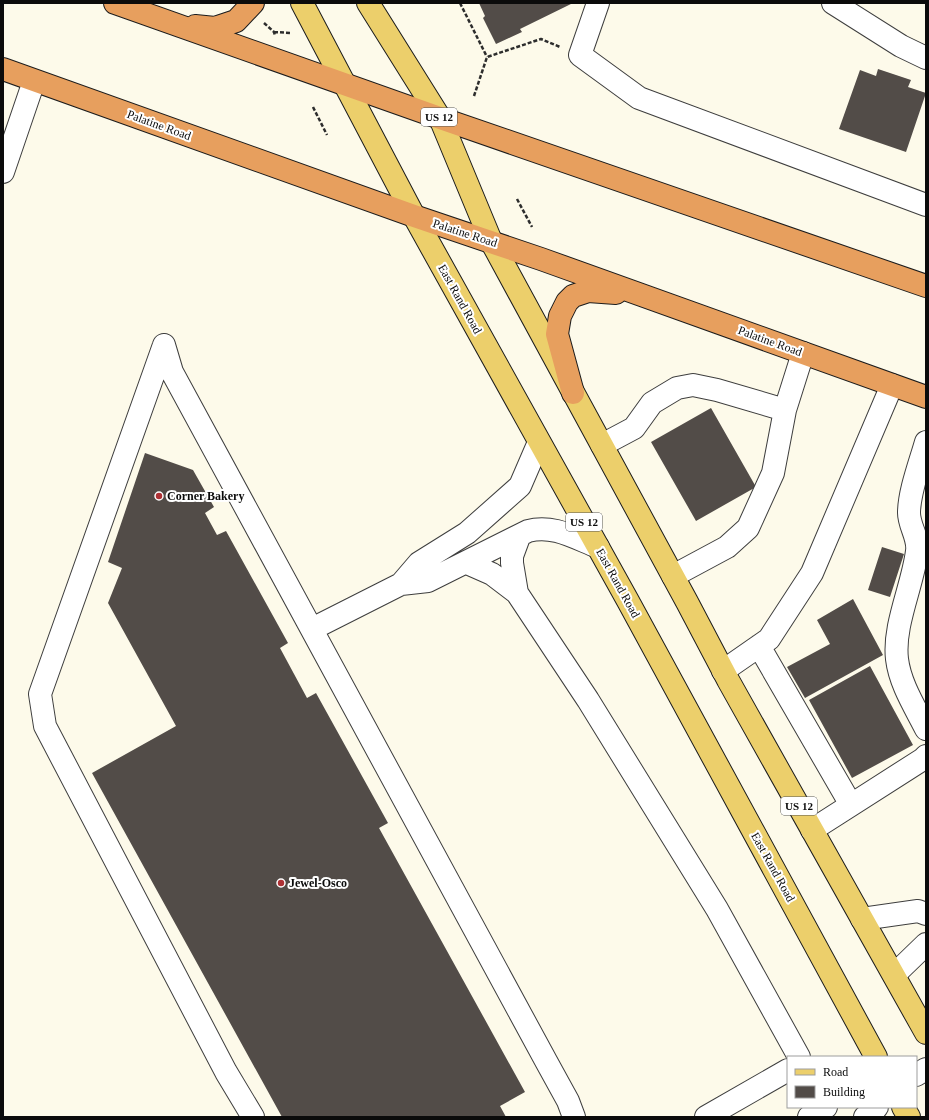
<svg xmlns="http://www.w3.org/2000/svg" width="929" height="1120" font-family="'Times New Roman',serif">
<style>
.building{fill:#524c48}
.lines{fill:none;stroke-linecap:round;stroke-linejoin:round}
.minor-casing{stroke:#3e3e3e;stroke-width:24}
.major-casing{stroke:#1c1c1c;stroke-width:24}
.highway-casing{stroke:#1c1c1c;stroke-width:24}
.path{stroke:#2d2d2d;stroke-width:2.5;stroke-dasharray:4 2;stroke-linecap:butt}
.minor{stroke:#fff;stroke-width:22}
.major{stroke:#eccf6b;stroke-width:22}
.highway{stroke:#e79f5e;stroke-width:22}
.poi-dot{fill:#ad3034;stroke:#fff;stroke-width:1.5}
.labels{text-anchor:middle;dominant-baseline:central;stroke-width:4;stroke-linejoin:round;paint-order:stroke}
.shield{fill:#fff;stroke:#545454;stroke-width:1}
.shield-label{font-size:11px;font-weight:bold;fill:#0b0b0b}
.street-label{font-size:12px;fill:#0b0b0b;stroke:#fff}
.poi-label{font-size:12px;font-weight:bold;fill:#0b0b0b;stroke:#fff;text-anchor:start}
</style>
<rect width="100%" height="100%" fill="#fdfaea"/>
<path class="building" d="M479 3H573L520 29 522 32 496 44 483 18 485 16Z
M878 69 911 80 908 87 926 93 906 152 839 129 860 70 876 76Z
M711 408 756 487 696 521 651 442Z
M145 453 193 470 214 507 205 513 217 535 226 531 288 643 280 648 307 698 316 693 388 823 379 828 525 1092 500 1106 506 1117H282L92 773 176 726 108 603 122 568 108 562Z
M882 547 904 554 890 597 868 590Z
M853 599 883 655 805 698 787 667 830 644 817 620Z
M870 666 913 745 852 778 809 700Z"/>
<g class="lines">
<defs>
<path id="minor" d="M598 3 580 55 639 98 926 205
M833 3 901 46 926 58
M3 172 34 81
M164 345 172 372 546 1061 568 1101 574 1117
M164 345 40 694 45 726 226 1072 253 1117
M926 442C920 463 909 492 909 513 909 526 919 538 917 551 913 585 893 625 897 659 900 684 915 707 926 729
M602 445 634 428 652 403 677 388 693 385 717 390 785 410
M467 563 492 574 517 593 588 700 717 909 799 1057
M673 576 727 547 748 528 773 473 785 410 803 353
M401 584 419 563 467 533 520 486 539 442
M517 593 512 563V556L519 537
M312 629 401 584 428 581 528 531C553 524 575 538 598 547
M759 646 851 805
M723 671 769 639 812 573 892 385
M812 830 923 759 926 756
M862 919 918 911 926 914
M894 975 926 944
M916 1075 926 1069
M706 1117 788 1070
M809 1117 826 1107
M865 1117 873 1112 877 1107"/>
<path id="major" d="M302 3 414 216 628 601 876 1057
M368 3 440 118 491 241 687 602 728 680 926 1033
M903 1107 909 1117"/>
<path id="highway" d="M115 3 440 118 926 286
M195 26 215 28 236 21 253 3
M3 69 414 216 541 259 926 397
M573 393 557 334 560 316 567 302 573 296 588 291 616 293"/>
</defs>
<use href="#minor" class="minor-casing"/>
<use href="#major" class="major-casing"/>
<use href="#highway" class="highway-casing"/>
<path class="path" d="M460 3 487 57
M264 23 274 32 275 36
M274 32 291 33
M474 96 487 57 541 39 560 47
M313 107 327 135
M517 199 532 227"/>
<use href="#minor" class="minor"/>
<use href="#major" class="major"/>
<use href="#highway" class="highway"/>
</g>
<g class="poi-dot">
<circle cx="159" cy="496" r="4"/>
<circle cx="281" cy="883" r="4"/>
</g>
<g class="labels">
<g class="shield">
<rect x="421" y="108" width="36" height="18" rx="3"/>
<rect x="566" y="513" width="36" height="18" rx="3"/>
<rect x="781" y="797" width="36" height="18" rx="3"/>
</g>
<g class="shield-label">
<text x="439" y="117">US 12</text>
<text x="584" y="522">US 12</text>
<text x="799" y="806">US 12</text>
</g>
<g class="street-label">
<text transform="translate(159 125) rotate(20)">Palatine Road</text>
<text transform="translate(465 233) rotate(18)">Palatine Road</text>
<text transform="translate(460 299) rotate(61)">East Rand Road</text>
<text transform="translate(770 341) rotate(20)">Palatine Road</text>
<text transform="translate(618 583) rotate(61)">East Rand Road</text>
<text transform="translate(773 867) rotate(61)">East Rand Road</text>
</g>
<g class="poi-label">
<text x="167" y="496">Corner Bakery</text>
<text x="289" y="883">Jewel-Osco</text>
</g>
</g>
<rect width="929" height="1120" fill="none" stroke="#0b0b0b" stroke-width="8"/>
<rect x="787" y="1056" width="130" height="52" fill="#ffffff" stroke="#9d9d9d"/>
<rect x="795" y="1069" width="20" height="6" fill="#eccf6b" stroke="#9d9d9d"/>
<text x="823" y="1076" font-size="12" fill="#0b0b0b">Road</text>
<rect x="795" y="1086" width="20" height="12" fill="#524c48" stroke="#9d9d9d"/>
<text x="823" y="1096" font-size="12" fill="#0b0b0b">Building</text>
</svg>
